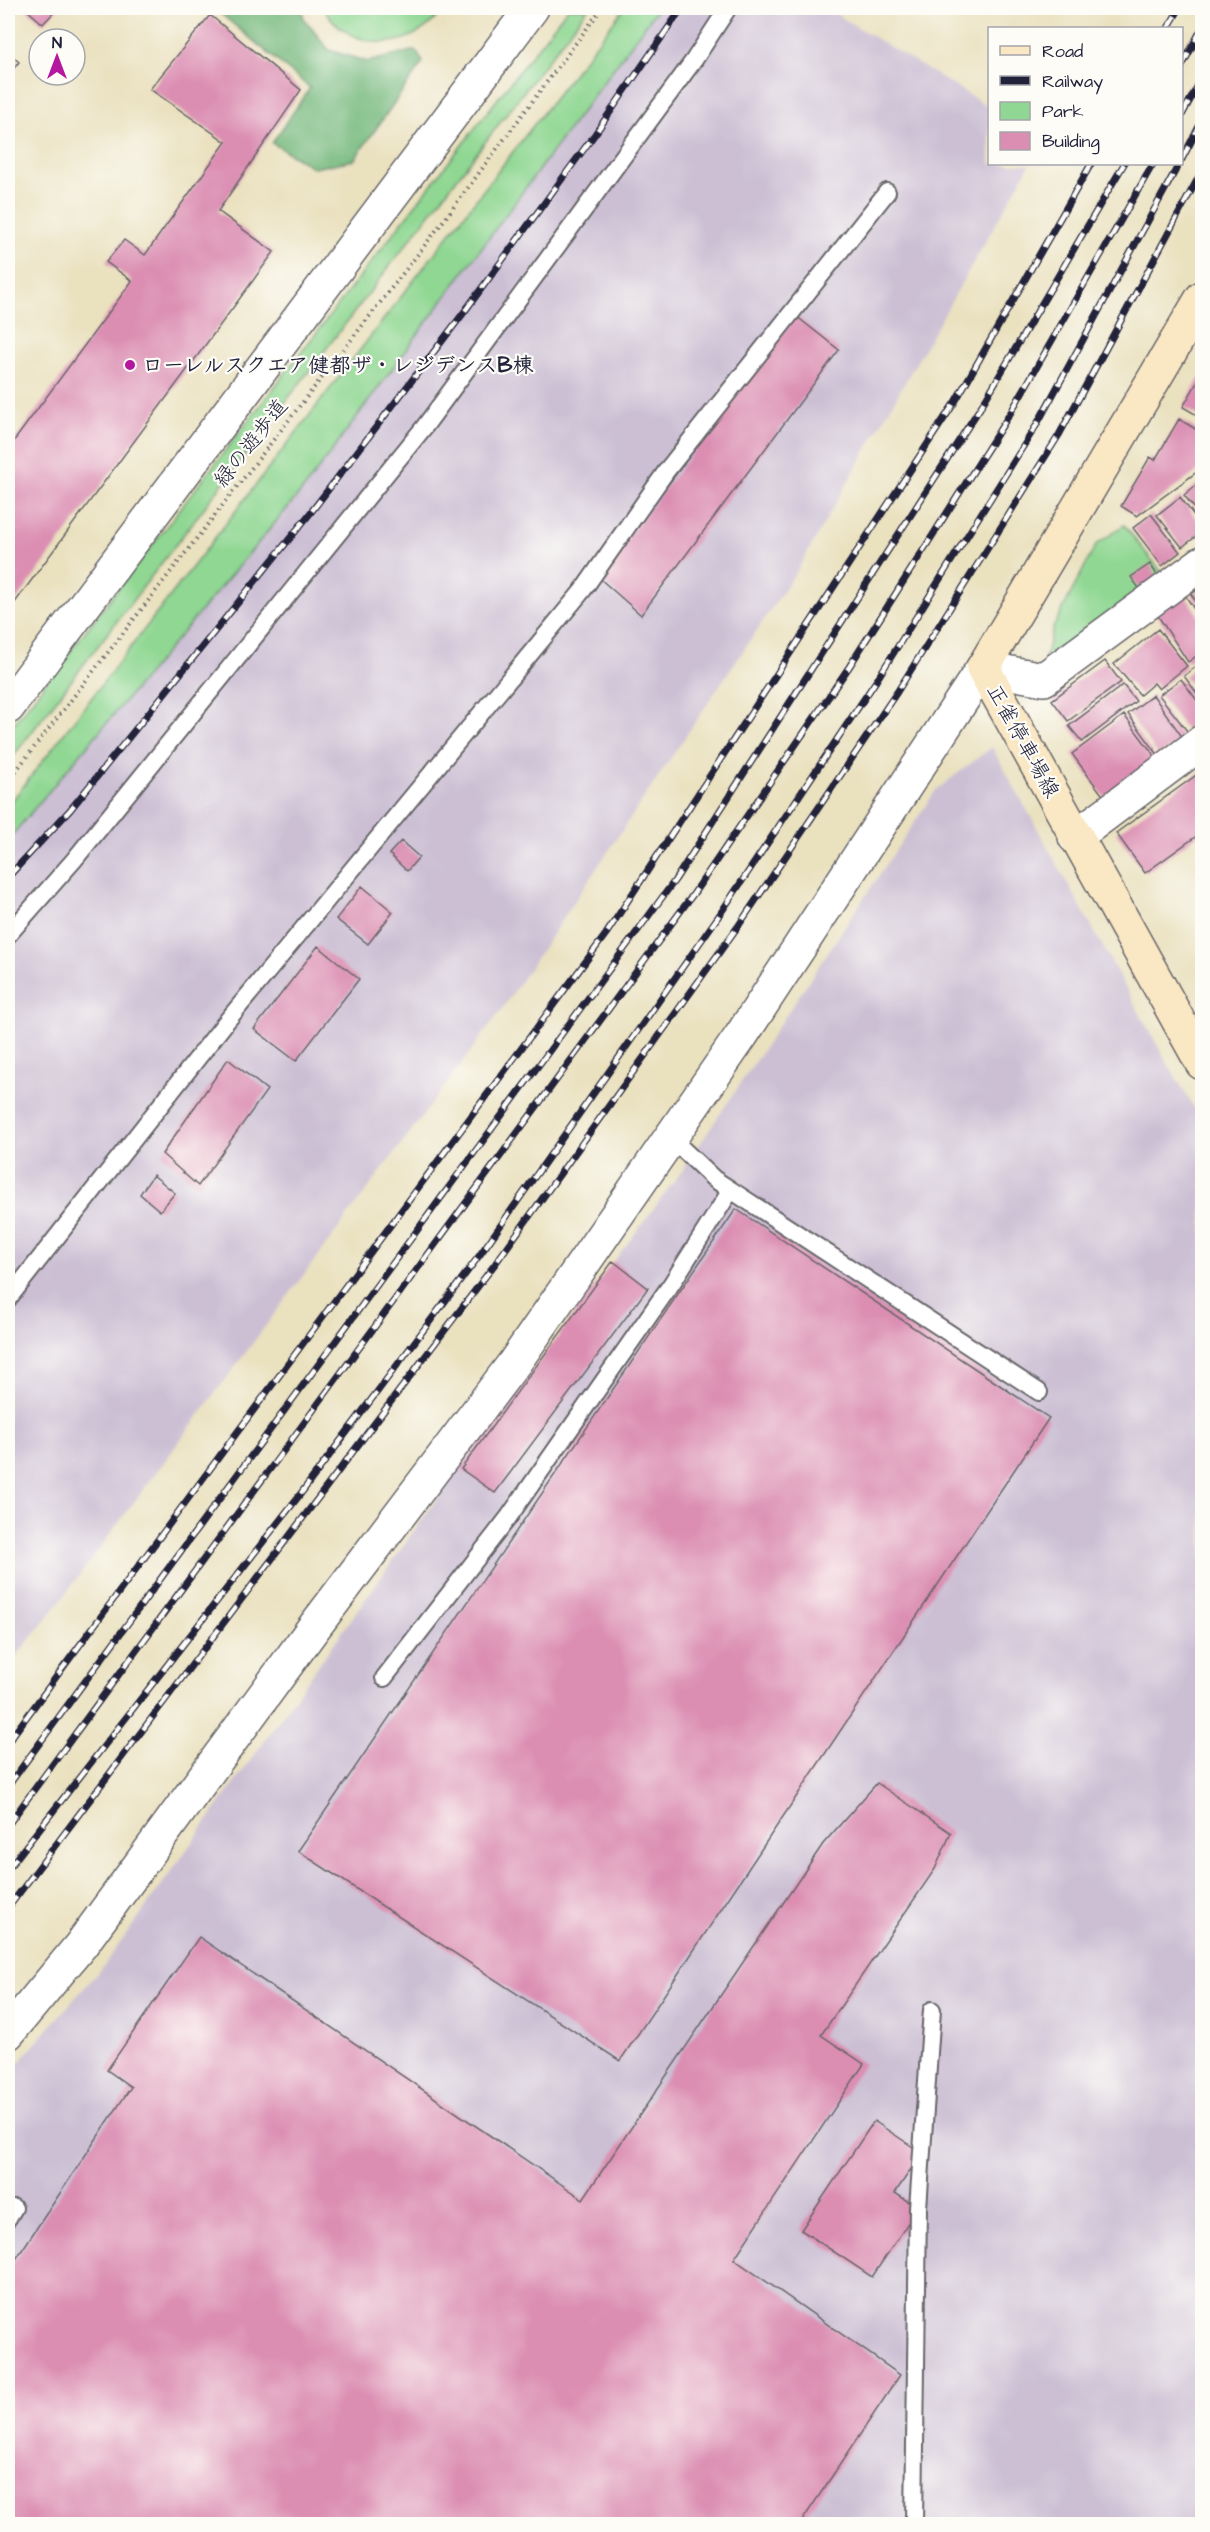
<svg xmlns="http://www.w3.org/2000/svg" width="1210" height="2532" font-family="'Architects Daughter','Klee One',sans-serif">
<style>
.industrial{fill:#ccbfd4}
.green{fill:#8fd792;stroke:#587c66;stroke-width:1.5}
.forest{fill:#73b87c;stroke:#4a6d5c;stroke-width:1.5}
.building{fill:#db8eb2}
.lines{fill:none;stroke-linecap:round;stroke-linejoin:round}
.service-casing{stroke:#686569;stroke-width:20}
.minor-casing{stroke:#686569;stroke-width:36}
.tertiary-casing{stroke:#686569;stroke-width:36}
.secondary-casing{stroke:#686569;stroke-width:36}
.path{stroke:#686569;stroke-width:4;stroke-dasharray:1.5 4.5;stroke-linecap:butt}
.service{stroke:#fff;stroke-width:16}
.minor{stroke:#fff;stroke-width:33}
.tertiary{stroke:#fff;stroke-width:33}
.secondary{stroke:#fae7c3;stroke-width:33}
.rail-casing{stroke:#22223b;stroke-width:7}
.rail{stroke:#fdfcf7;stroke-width:4.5;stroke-dasharray:14;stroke-linecap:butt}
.poi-dot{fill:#b5179e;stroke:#fdfcf7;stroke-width:2}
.labels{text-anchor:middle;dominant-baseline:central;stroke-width:4.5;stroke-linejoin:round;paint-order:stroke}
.poi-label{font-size:21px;font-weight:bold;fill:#22223b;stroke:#fdfcf7;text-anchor:start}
.street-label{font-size:21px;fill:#22223b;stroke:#fdfcf7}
</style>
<rect width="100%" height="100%" fill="#fdfcf7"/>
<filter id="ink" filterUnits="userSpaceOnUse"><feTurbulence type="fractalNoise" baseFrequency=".0167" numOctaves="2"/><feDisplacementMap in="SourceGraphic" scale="12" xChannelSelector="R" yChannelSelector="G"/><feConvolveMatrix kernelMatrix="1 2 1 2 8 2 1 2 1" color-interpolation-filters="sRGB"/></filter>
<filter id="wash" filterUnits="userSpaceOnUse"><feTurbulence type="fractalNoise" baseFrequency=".008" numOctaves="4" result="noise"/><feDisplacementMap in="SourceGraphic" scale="24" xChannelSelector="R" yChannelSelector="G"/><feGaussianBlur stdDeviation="1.35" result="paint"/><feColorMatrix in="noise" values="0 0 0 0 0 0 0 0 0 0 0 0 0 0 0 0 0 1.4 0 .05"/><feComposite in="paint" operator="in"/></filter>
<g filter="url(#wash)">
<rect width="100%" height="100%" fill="#eae1bf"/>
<path class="industrial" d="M658 8H826L989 107 990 164H1030L798 569 500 1012 46 1620 8 1666V840L301 493Z
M992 747 1169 1066 1202 1121V2524H8V2075L106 1963 461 1465 682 1171 936 790Z"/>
<path class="green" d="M323 8H444C413 53 354 55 323 8Z
M568 8H588L8 763V731Z
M624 8H658L306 486 8 840V806Z
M1124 525 1163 574 1058 657H1045L1053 628 1096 545Z"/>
<path class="forest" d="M214 8H302L304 19 329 50 368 62 415 50 423 62 354 160 314 168 272 143 310 88Z"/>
<g id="blocks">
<path class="building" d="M25 8H58L43 24Z
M210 15 301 90 218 211 274 252 8 612V449L132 281 106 262 124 240 145 255 226 142 150 89Z
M8 52 19 62 8 75Z
M796 316 839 350 641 615 598 577Z
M1202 374V418L1183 407Z
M1179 419 1202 433V468L1137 516 1121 506 1150 457 1155 460Z
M1202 480V518L1184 495Z
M1180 497 1202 526V532L1182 547 1157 515Z
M1151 514 1180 552 1162 566 1133 528Z
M1150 564 1159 578 1141 591 1131 577Z
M1202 587V611L1191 594Z
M1185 595 1202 621V652L1188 662 1156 613Z
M1158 629 1187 666 1159 689 1154 683 1140 695 1114 664Z
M1105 661 1121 682 1068 721 1052 700Z
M1202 662V700L1184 676Z
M1181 679 1202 707V727L1191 736 1159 695Z
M1123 685 1136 701 1082 742 1069 726Z
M1153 695 1183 738 1159 756 1128 714Z
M1124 715 1157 759 1104 797 1072 754Z
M1202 771V832L1145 873 1116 833Z
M401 841 419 857 407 871 389 854Z
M362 886 393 912 368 944 336 919Z
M318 946 359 979 296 1061 254 1029Z
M228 1059 267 1090 198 1186 162 1154Z
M153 1175 175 1193 160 1211 140 1194Z
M736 1209 1049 1418 620 2061 298 1851Z
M613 1261 648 1288 495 1493 461 1469Z
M877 1783 951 1833 935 1869 821 2035 864 2064 734 2259 900 2375 800 2524H8V2271L131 2087 107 2070 199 1937 583 2199 823 1844Z
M874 2121 922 2153 895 2193 918 2208 872 2277 801 2230Z"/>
</g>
</g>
<g filter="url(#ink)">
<use href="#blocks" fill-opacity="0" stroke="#686569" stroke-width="1.5"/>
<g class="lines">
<defs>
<path id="service" d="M8 935 74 860 425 426 694 60 728 8
M671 1138 714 1179 731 1190
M8 1299 226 1022 583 590 667 470 887 192
M384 1678 508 1518 672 1283 731 1190 1039 1392
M8 2218 14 2208
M914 2524 918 2208 932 2010"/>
<path id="minor" d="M1075 837 1202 742
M8 2033 81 1945 312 1630 515 1362 741 1036 983 668 1044 679 1202 563"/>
<path id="tertiary" d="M8 707 532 8"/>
<path id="secondary" d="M1202 298 983 668 1202 1063"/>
</defs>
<use href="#service" class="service-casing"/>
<use href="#minor" class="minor-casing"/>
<use href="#tertiary" class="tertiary-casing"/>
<use href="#secondary" class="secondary-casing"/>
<path class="path" d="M8 781 432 236 602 8"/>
<use href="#service" class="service"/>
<use href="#minor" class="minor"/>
<use href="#tertiary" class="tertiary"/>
<use href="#secondary" class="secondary"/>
<defs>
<path id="rail" d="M1168 28 1180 8
M1182 66 1202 28
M1182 115 1202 78
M1182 159 1202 121
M8 877 70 810 308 516 462 315 595 134 682 8
M8 1742 606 934 955 402 1091 164
M8 1786 675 880 982 405 1124 164
M8 1825 694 893 849 667 1011 412 1153 164
M8 1869 302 1492 479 1256 720 914 876 681 1036 426 1179 164
M8 1908 495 1264 739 925 897 692 1059 435 1202 171"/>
</defs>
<use href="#rail" class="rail-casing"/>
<use href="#rail" class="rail"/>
</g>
</g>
<circle class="poi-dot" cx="130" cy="365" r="6"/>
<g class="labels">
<g class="poi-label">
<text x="142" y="365">ローレルスクエア健都ザ・レジデンスB棟</text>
</g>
<g class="street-label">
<text transform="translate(251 443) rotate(-52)">緑の遊歩道</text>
<text transform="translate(1023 741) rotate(61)">正雀停車場線</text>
</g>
</g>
<rect width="1210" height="2532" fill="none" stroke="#fdfcf7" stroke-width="30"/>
<rect x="988" y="27" width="195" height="138" fill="#fdfcf7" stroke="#a5a5ac" stroke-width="1.5"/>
<rect x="1000" y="46" width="30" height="9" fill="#fae7c3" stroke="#a5a5ac" stroke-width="1.5"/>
<text x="1042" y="57" font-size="18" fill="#22223b">Road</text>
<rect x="1000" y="76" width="30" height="9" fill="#22223b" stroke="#a5a5ac" stroke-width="1.5"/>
<text x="1042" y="87" font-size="18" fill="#22223b">Railway</text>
<rect x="1000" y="102" width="30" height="18" fill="#8fd792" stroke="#a5a5ac" stroke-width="1.5"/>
<text x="1042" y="117" font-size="18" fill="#22223b">Park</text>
<rect x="1000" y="132" width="30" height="18" fill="#db8eb2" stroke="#a5a5ac" stroke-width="1.5"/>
<text x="1042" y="147" font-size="18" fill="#22223b">Building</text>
<g transform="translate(57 57)"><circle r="28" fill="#fdfcf7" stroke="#a5a5ac" stroke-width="1.5"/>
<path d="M0-4.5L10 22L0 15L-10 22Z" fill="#b5179e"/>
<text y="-9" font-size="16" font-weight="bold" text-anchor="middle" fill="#22223b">N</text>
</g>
</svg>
